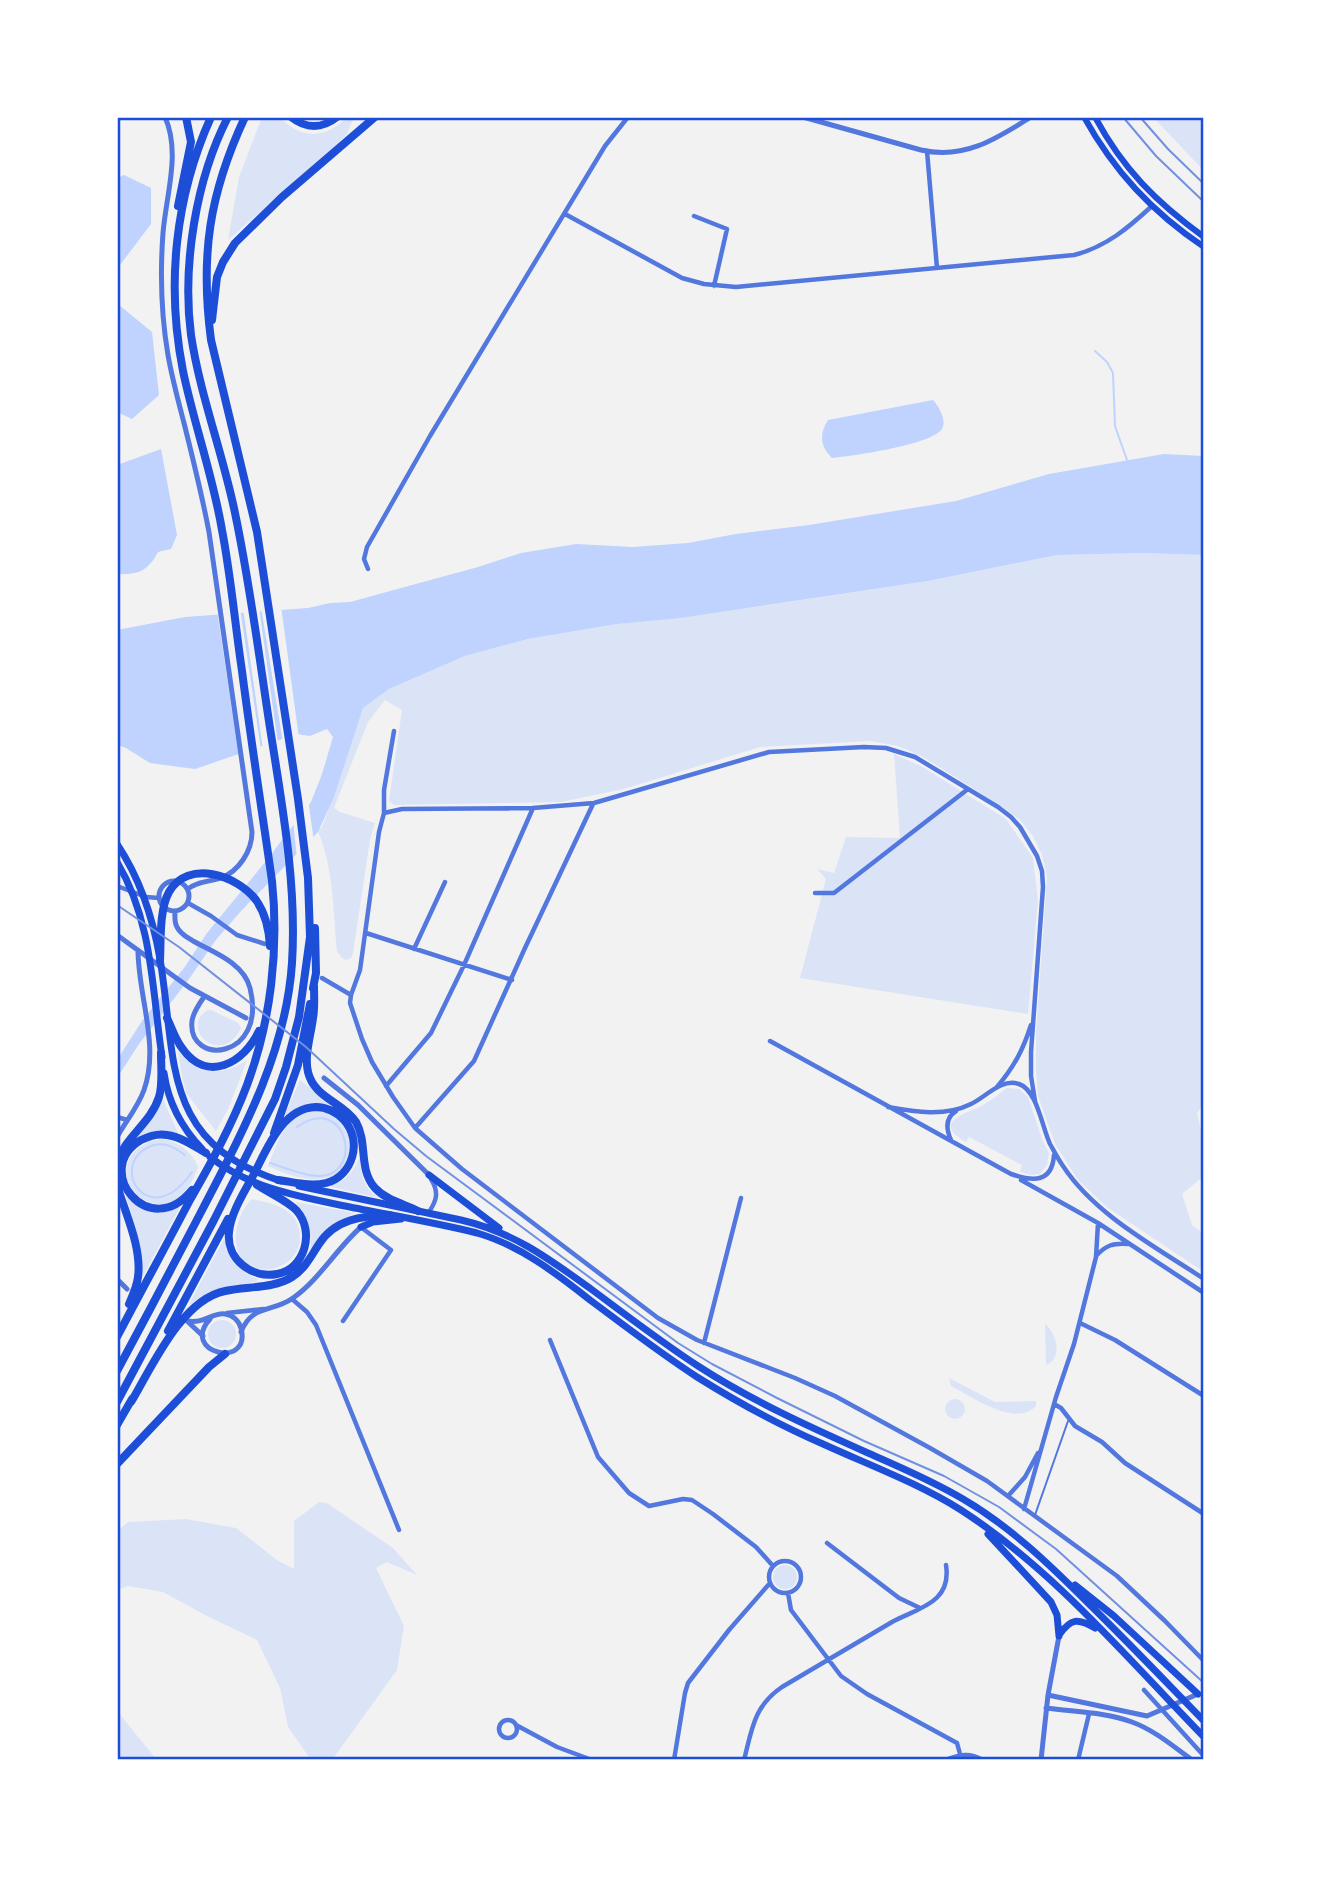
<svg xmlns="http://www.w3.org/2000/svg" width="1321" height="1877" font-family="'Fira Sans Condensed',sans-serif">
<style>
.green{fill:#dbe4f7}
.water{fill:#bfd3fe}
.pier{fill:#f2f2f2}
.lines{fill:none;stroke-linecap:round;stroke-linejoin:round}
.stream{stroke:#bfd3fe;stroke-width:2}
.service{stroke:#5277de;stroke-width:2}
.minor{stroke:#5277de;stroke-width:4.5}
.tertiary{stroke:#5277de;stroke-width:5}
.primary{stroke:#1d4ed8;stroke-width:6}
.trunk{stroke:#1d4ed8;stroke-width:7}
.motorway{stroke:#1d4ed8;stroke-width:8}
.rail{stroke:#7290e2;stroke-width:2}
.neatline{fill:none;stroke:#1d4ed8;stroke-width:2.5}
</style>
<rect width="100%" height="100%" fill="#f2f2f2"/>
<path class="green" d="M262 117H280C301 140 326 139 347 117H354L347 134 335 146 228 240 239 177Z
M1153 117H1204V171Z
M1144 553 1204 555V1102L1197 1114 1204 1143V1176L1182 1194 1192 1225 1204 1234V1272L1108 1208 1078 1180 1055 1144 1038 1096 1036 1071V1033L1047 876 1042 855 1033 836 1020 820 998 804 923 757 898 746 870 741 760 747 624 789 561 802 394 805 389 801 402 710 385 700 368 722 334 808 340 812 375 823 370 840 353 953 351 958 346 960 342 958 337 951C333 913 334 868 318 832L323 825 363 708 389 689 465 656 528 639 617 624 748 608 928 581 1057 555Z
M894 754 921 766 1006 819 1033 858 1038 900 1028 1014 800 978 826 879 817 869 834 873 846 837 900 838Z
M208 1010H211L238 1023 241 1028C221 1069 178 1027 208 1010Z
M178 1051C197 1075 223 1077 247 1060L229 1107 216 1131 186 1093 181 1072Z
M300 1080 335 1106 315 1104 306 1105 284 1116Z
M1007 1088 1019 1089 1028 1097 1042 1139 1049 1153 1047 1165 1040 1174 1031 1175 1020 1172 1022 1165 969 1137 966 1142C930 1122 966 1114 983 1105 992 1100 999 1094 1007 1088Z
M162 1097 179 1135H145L133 1140 154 1116Z
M316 1110C358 1116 364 1174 320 1179 304 1181 282 1173 268 1166 280 1138 283 1117 316 1110Z
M163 1139C178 1142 192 1151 198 1167 195 1176 189 1188 182 1195 167 1211 142 1205 131 1188 116 1163 139 1140 163 1139Z
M361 1154C359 1172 363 1188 379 1198L327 1186C346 1183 354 1171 361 1154Z
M124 1191 131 1199 161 1212 180 1207 141 1280C142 1246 135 1224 124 1191Z
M252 1199C264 1202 277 1204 287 1211 294 1216 297 1221 299 1229 309 1272 241 1286 236 1244 234 1228 241 1209 252 1199Z
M295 1202 355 1213C334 1222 323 1233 310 1251 312 1232 308 1216 295 1202Z
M226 1235C227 1256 238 1271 258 1279L256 1282C228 1286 215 1287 191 1304H189Z
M208 1334a14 14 0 1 1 28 0a14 14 0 1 1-28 0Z
M1045 1323C1056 1334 1064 1357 1046 1365Z
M949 1378 995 1402 1036 1401V1406C1016 1428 972 1397 951 1386Z
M945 1409a10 10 0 1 1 20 0a10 10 0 1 1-20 0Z
M319 1502 327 1503 393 1548 417 1575 387 1562 376 1568 404 1626 397 1670 332 1760H311L288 1727 280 1688 257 1640 207 1616 163 1592 128 1586 117 1590V1531L128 1522 186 1519 236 1528 277 1560 294 1569V1521Z
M773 1577a12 12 0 1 1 24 0a12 12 0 1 1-24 0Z
M117 1711 157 1760H117Z"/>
<path class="water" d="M124 175 151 188V224L117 269V178Z
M119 305 152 332 159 395 132 419 117 412V307Z
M933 400C939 406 947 421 942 429 931 445 852 456 832 458 820 446 819 434 828 420Z
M161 449 177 535 171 549 158 552C148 571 138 575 117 574V465Z
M1164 454 1204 456V555L1144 553 1057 555 928 581 680 618 617 624 528 639 465 656 389 689 363 708 334 797 318 832 241 911 215 941 189 979 139 1044 117 1078V1060L142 1021 184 968 207 933 266 861 311 802 322 774 333 737 327 729 310 736 297 734 195 769 150 763 126 748 117 745V630L185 617 308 608 330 603 350 602 478 567 521 553 576 544 633 547 688 543 736 534 809 525 956 501 1049 474Z"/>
<path class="pier" d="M281 606 299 738 283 743 261 607Z
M259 607 278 744 263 750 243 608Z
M240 608 261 750 239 758 217 610Z
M308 800 314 841 297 859 293 820Z"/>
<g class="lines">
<path class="stream" d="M1095 351 1107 362 1113 373 1115 426 1127 460
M185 1155C174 1147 164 1141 151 1146 106 1165 149 1234 192 1172
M270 1163C286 1168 303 1176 319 1176 365 1175 347 1092 297 1127"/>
<path class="service" d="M1035 1515 1068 1421"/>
<path class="minor" d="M927 151 937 268
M565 214 682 278 704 284 736 287 1074 255C1106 247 1128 228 1152 206
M694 216 727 229 714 286
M368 569 364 559 367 547 430 436 605 146 628 117
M394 731 384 790V813L379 832 360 970 351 995 350 1003 362 1039 372 1062 393 1097 415 1128 462 1169 658 1318 697 1340 795 1378 835 1396 930 1448 987 1481 1117 1576 1165 1621 1204 1661
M384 813 402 809 533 808 594 803 769 752 864 747 886 748 915 757 998 807 1011 817 1020 827 1037 856 1042 871 1043 887 1031 1052V1076L1035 1101
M117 886 146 897 159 898
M815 893H834L968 789
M188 903 211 916 237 935 265 944
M366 933 512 980
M414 949 445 882
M322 978 351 995
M770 1041 1011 1174C1032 1181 1052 1184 1054 1155
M386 1086 431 1033 464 965 533 808
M997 1087C1014 1067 1023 1050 1031 1025
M888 1107C915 1112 945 1117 971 1104 986 1097 1001 1078 1019 1084 1037 1090 1042 1127 1050 1144 1054 1151 1058 1159 1063 1166 1095 1215 1156 1247 1204 1279
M117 1117 127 1120
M415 1128 474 1061 525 948 593 804
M951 1140C946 1129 945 1118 956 1111
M1021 1180 1098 1223 1204 1293
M429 1212C437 1200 439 1192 431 1179
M1096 1256C1106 1245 1113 1243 1128 1244
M292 1299 307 1312 316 1325 399 1530
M227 1313 264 1309
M343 1321 391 1250 362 1228
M1080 1323 1115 1340 1204 1396
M550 1340 598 1457 629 1493 649 1506 683 1499 692 1500 713 1514 756 1547 773 1566
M704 1343 741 1198
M1054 1404 1061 1408 1075 1426 1102 1442 1125 1463 1204 1514
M1008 1496 1025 1477 1038 1453
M1024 1509 1056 1397 1074 1344 1096 1257 1098 1223
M827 1543 899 1598 920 1608
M769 1577a16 16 0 1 1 32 0a16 16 0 1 1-32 0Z
M788 1593 791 1610 841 1676 867 1694 957 1743 960 1754
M1144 1690 1204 1756
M499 1729a9 9 0 1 1 18 0a9 9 0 1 1-18 0Z
M516 1725 557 1747 592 1760
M674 1760 685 1693 688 1683 729 1630 770 1583
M744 1760C752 1729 754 1706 782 1687L892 1622C918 1608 952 1603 946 1565
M945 1760C960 1755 968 1752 983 1760
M1078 1760 1089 1714"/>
<path class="tertiary" d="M165 117C181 153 166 195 163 233 160 274 161 314 168 355 172 378 178 400 184 423 193 459 202 495 209 532L252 832C252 851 239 871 221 878 209 882 198 881 188 889
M803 117 921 150C964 160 996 139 1031 117
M159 896a15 15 0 1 1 30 0a15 15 0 1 1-30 0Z
M175 911C175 916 174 922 177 927 180 934 187 937 193 941 213 952 244 963 250 988 268 1060 187 1067 192 1021 193 1013 199 1004 204 997
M117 935 190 988 246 1018
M324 1078 358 1105 429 1175
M117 1137C126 1121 138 1107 144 1090 160 1045 138 996 138 950
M117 1279 127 1289
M187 1321C205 1324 213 1312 225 1314 233 1315 239 1321 241 1328 252 1370 179 1353 210 1319
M187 1321 203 1336
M241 1332C252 1304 272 1313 293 1298 319 1280 337 1248 361 1227
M1048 1695 1147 1716 1198 1694
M1046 1708C1074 1712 1105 1712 1132 1722 1154 1730 1173 1746 1192 1760
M1041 1760 1048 1695 1059 1636"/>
<path class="primary" d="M1084 117C1114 171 1152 212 1204 247
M1095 117C1123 169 1156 202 1204 237"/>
<path class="trunk" d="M117 844C141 880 153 918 160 959 177 1060 160 1143 281 1181
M117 862C153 922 152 990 162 1057
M164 1073C168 1101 182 1128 202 1149
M210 1157C250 1188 297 1196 345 1206 389 1215 433 1222 477 1233 519 1245 556 1273 590 1300 625 1326 660 1353 697 1377 737 1402 779 1425 823 1444 869 1465 918 1483 961 1510 1054 1570 1127 1658 1204 1737
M429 1175 499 1228
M299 1186 461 1220C513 1232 548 1258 591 1289 626 1315 661 1342 698 1366 752 1401 810 1427 868 1453 900 1467 933 1481 963 1499 1011 1527 1050 1565 1089 1604 1128 1642 1166 1682 1204 1721
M361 1227 373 1222 401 1219
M988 1534 1051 1602 1057 1615 1059 1636
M1075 1585 1114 1616 1198 1694
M1059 1635C1071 1618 1078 1618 1095 1628"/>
<path class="motorway" d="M291 117C306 129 322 129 337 117
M178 206 191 142 186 117
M212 320 217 277 223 262 235 243 282 197 375 117
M160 961C161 942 159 910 169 892 188 859 237 875 256 900 266 914 269 929 270 946
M314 986C314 996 315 1008 313 1018 311 1035 304 1055 308 1072 314 1098 343 1102 356 1122 368 1143 358 1169 375 1188 386 1200 404 1204 418 1211
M313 988 316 973 315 928
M167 1018C172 1028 175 1039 182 1048 207 1084 244 1063 259 1031
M274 1133 298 1065 310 1004
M117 1162C125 1137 151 1123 159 1097 163 1084 161 1067 161 1053
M117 1185C125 1213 142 1247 138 1277 137 1286 133 1295 129 1304
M257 1185C269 1193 288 1201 297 1211 315 1232 305 1269 277 1274 252 1279 226 1259 229 1232 231 1212 245 1191 254 1174 267 1149 282 1108 316 1107 326 1107 337 1112 344 1120 363 1141 353 1176 326 1183 310 1187 294 1182 278 1180
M192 1190C149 1243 91 1169 141 1140 149 1136 158 1133 167 1135 181 1137 194 1146 206 1153
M168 1331 228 1219
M117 1337C141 1291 166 1246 190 1200 211 1163 232 1125 247 1085 271 1021 279 949 272 881 262 811 251 741 242 671 235 624 231 577 222 530 213 476 194 424 183 371 166 285 175 197 211 117
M117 1371C145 1319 173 1266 200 1214 241 1135 286 1054 292 963 297 884 282 805 270 728 259 656 250 584 235 513 223 454 200 395 191 335 182 265 196 179 228 117
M117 1402 214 1220 275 1099 286 1067 299 1017 310 937 308 878 298 799 257 532 211 340C200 256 209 194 245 117
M131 1402C152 1367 181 1300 225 1291 246 1286 273 1289 292 1277 305 1269 311 1256 319 1244 335 1219 362 1216 389 1215
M117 1425 132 1399
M117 1464 209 1367 225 1354"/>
<path class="rail" d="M1123 117 1156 156 1204 202
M1140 117 1168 149 1204 184
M117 905 179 947 306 1047 394 1129 426 1156 678 1343 712 1364 777 1398 864 1441 944 1476 999 1507 1056 1549 1204 1683"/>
</g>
<rect width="1321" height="1877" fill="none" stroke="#ffffff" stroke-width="238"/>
<rect x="119" y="119" width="1083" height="1639" class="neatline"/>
</svg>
